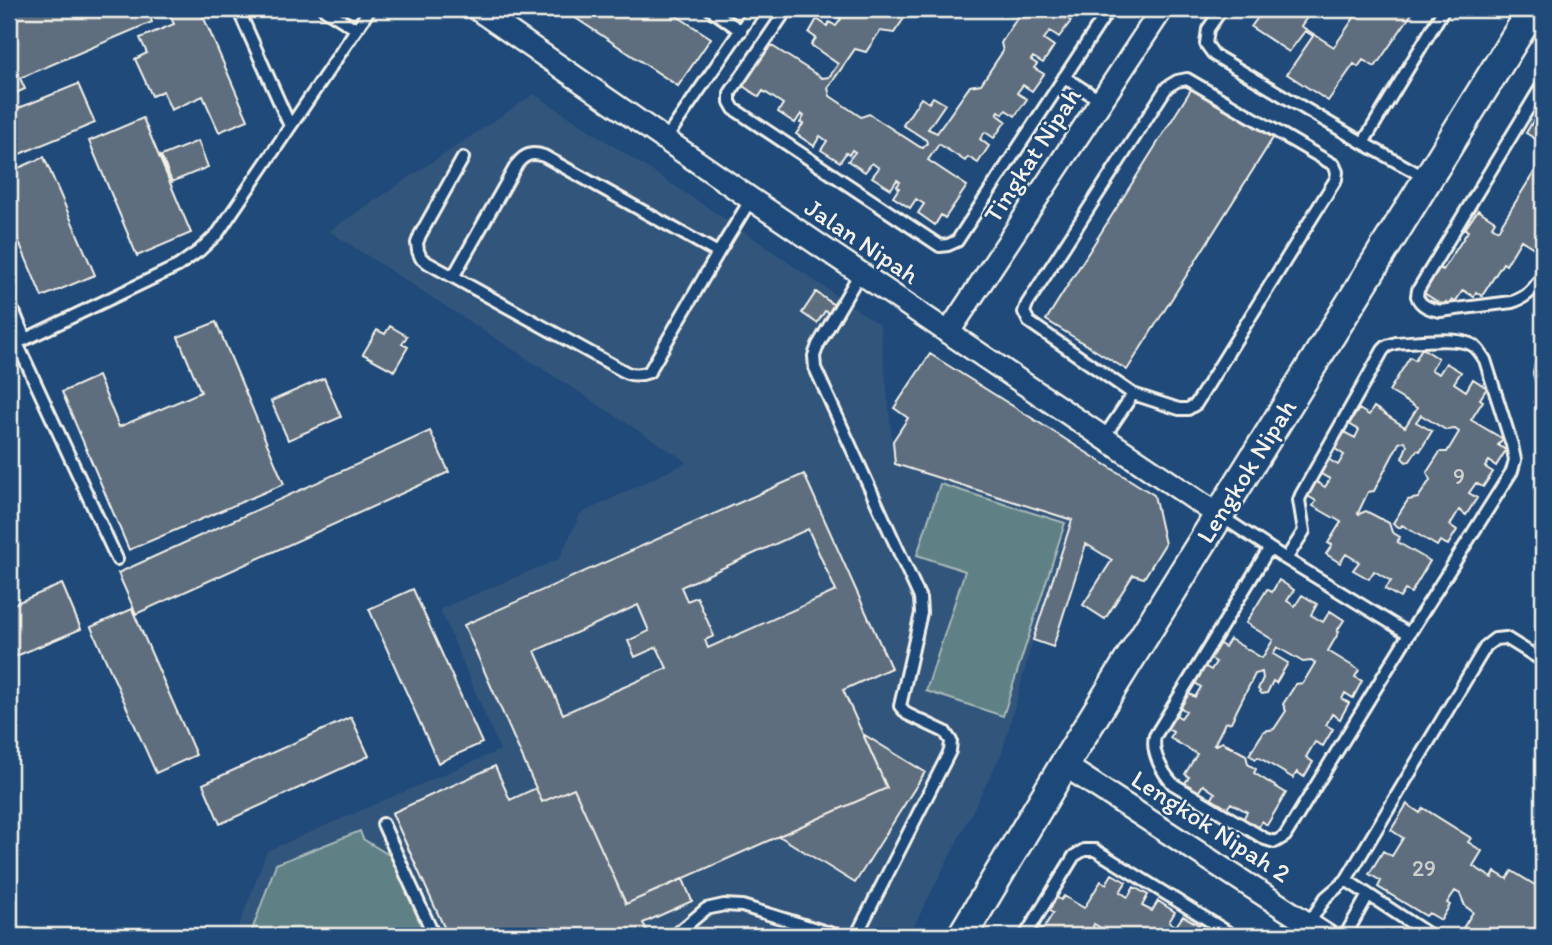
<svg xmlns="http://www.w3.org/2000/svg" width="1552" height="945" font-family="Itim,sans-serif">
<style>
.built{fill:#32557c}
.green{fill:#5e8186;stroke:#a9b9b7;stroke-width:2}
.building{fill:#5f6e7f;stroke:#f4f1e8;stroke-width:2;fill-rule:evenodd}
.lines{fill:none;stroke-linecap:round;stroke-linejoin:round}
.service-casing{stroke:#f4f1e8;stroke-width:16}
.minor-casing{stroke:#f4f1e8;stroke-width:26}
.tertiary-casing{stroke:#f4f1e8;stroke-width:33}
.service{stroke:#1f4a7a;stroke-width:10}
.minor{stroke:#1f4a7a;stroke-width:21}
.tertiary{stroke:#1f4a7a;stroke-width:28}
.labels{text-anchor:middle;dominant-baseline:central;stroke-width:5;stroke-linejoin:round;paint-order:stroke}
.number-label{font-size:23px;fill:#cfd0ce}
.street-label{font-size:26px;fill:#f4f1e8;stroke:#1f4a7a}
</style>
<rect width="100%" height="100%" fill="#1f4a7a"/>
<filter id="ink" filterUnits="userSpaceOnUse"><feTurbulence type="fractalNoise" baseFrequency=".0143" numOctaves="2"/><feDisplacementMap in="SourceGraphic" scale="14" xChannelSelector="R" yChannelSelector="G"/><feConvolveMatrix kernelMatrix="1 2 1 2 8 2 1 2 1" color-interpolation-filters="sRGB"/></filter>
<g filter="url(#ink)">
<path class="built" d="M534 94 736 226 844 301 880 325 895 464 1072 520 1033 640 1002 753 909 936H235L267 851 500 750 440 609 559 559 580 514 687 462 329 231Z"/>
<path class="green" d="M940 484 1065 523 1003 716 926 691 965 571 917 555Z
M360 831 363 839 392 857 428 936H250L276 864Z"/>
<path class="building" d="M9 9H147L152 22 20 78 25 89 9 96Z
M167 9H200L248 120 219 132 203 96 171 110 163 91 152 96 135 59 147 53 140 38 174 24Z
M562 9H666L711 38 678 86Z
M838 9H924L919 16 907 14 894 33 880 31 866 52 855 49 828 88 830 96 861 117 869 114 920 147 923 148 927 143 926 140 903 125 921 98 929 103 933 97 945 104 928 129 937 133 970 86 981 84 1003 51 1001 43 1023 9H1089L1083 18 1073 11 1071 15 1064 10 1061 14 1071 21 1059 37 1050 31 1044 39 1054 46 1043 63 1033 57 1031 60 1037 64 1034 68 1044 74 1032 91 1023 85 1017 93 1027 99 1015 116 1006 110 1003 114 999 111 997 114 1006 121 994 138 985 132 980 139 989 146 978 163 968 157 965 161 939 144 928 160 967 186 945 218 941 215 935 225 918 213 924 204 916 199 910 208 893 197 899 188 897 186 900 182 897 180 891 189 872 177 879 168 872 163 865 172 848 161 855 152 852 150 849 155 846 153 840 162 821 150 827 141 820 136 814 146 796 134 803 124 800 123 804 116 801 114 795 123 778 112 783 104 763 91 759 97 743 86 749 77 747 75 769 44 822 78 829 77 838 64 811 45 816 38 809 33 817 19 827 26 829 22 836 26 841 19 834 14Z
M1264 9H1313L1301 26 1334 47 1360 9H1415L1375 67 1363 60 1358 67 1354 64 1328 101 1287 74 1313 36 1305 31 1289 52 1251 27Z
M78 84 95 123 15 156 9 141V112Z
M1192 88 1273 138 1127 370 1046 320Z
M1543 94V144L1526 133 1540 109 1536 106Z
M143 118 191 233 137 256 89 141Z
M198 141 208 167 172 182 161 156Z
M44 157 95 275 42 297 9 218V172Z
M1543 158 1542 253 1521 240 1506 265 1503 263 1482 296 1476 292 1474 297 1463 290 1455 302 1452 300 1449 304 1446 302 1444 306 1424 293 1439 268 1443 270 1468 231 1465 229 1478 210 1495 221 1492 226 1498 230Z
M816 292 834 305 829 313 825 311 817 323 802 313Z
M216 322 284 484 129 550 62 392 98 376 119 427 201 392 178 337Z
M390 326 407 336 402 344 408 347 394 371 363 354 377 330 385 334Z
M1422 348 1438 358 1431 370 1439 374 1446 363 1461 372 1454 383 1466 391 1473 379 1487 388 1480 399 1483 401 1471 420 1503 439 1498 445 1506 450 1496 466 1489 461 1485 467 1493 472 1483 487 1476 483 1469 493 1477 498 1466 515 1459 510 1450 525 1457 530 1448 545 1440 541 1437 546 1402 525 1400 528 1393 523 1408 500 1418 498 1430 480 1427 472 1440 452H1447L1459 432 1455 429 1446 430 1421 415 1416 422 1432 431 1420 451 1417 450 1410 461 1406 462 1402 458 1407 446 1405 441 1399 443 1374 491 1368 492 1358 513 1359 514 1366 511 1389 523 1392 532 1400 537 1397 542 1430 561 1411 593 1405 590 1400 598 1385 589 1391 581 1374 571 1369 579 1353 570 1359 562 1346 554 1340 563 1326 554 1332 545 1328 543 1341 522 1313 506 1316 501 1306 495 1315 481 1325 487 1330 479 1319 473 1328 459 1338 465 1344 455 1334 448 1344 432 1355 438 1359 430 1349 424 1359 409 1369 415 1374 407 1405 427 1417 408 1389 391 1410 357 1415 360Z
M930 354 1154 495 1165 544 1144 578 1133 575 1105 619 1083 605 1112 560 1086 544 1053 647 1033 640 1072 520 895 464 893 441 908 418 894 408Z
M324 378 341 417 288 440 271 401Z
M430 431 449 472 136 614 118 573Z
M804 474 891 668 843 690 887 788 626 904 574 788 542 802 464 625ZM808 529 836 591 708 648 705 640 714 636 697 597 687 601 681 587ZM638 605 649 631 628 641 635 657 657 647 667 668 563 714 535 651Z
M1279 580 1294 590 1287 601 1295 606 1302 595 1317 604 1311 615 1323 622 1330 611 1344 620 1337 631 1339 632 1328 651 1359 670 1355 677 1362 681 1353 698 1345 693 1342 699 1349 703 1340 719 1332 714 1326 725 1333 729 1323 746 1315 742 1306 757 1313 762 1304 777 1297 772 1293 778 1258 757 1256 759 1249 755 1264 731 1274 729 1286 711 1283 704 1296 684 1303 683 1315 663 1311 661 1303 662 1277 647 1273 654 1288 663 1276 683 1273 681 1267 693 1262 694 1258 689 1263 678 1262 672 1255 674 1231 722 1225 723 1214 745H1216L1222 742 1246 755 1248 764 1256 769 1254 773 1286 793 1267 825 1262 821 1257 830 1242 821 1247 812 1231 803 1225 811 1210 802 1215 793 1203 785 1197 794 1183 786 1189 777 1185 774 1197 754 1170 738 1173 732 1162 726 1171 712 1181 718 1186 711 1176 705 1184 691 1195 697 1201 687 1191 680 1201 664 1211 670 1216 662 1206 656 1215 641 1225 647 1230 639 1262 658 1273 640 1246 623 1267 589 1272 592Z
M62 584 81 629 9 659V606Z
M413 589 482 743 438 763 369 609Z
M132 609 196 755 156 773 91 627Z
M351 717 369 756 220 824 203 784Z
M863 734 925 772 855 883 779 836 887 788Z
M495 766 510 800 536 788 542 802 574 788 626 904 683 879 692 901 643 923 648 932 639 936H448L392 813Z
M1407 804 1420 813 1423 808 1471 838 1468 842 1482 851 1473 866 1492 878 1495 872 1507 879 1512 871 1543 890V936H1458L1473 912 1465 906 1460 894 1455 891 1447 903 1450 905 1441 920 1429 913 1426 916 1378 887 1381 881 1369 874 1383 851 1392 856 1403 838 1391 830Z
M1112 874 1126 882 1120 892 1128 897 1134 887 1148 895 1142 906 1152 911 1158 901 1175 912 1169 922 1176 926 1183 916 1199 925 1194 936H1115L1094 924 1093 927 1096 933 1094 936H1027L1035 924 1043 929 1053 913 1044 908 1053 895 1061 900 1064 896 1084 908 1101 881 1106 884Z"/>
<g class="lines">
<defs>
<path id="service" d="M238 9 290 126
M324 9 356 29
M710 9 741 31
M787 9 730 93V102L734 109 940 246 948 245 957 241 1109 9
M1222 9 1208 29 1206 44 1214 55 1363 143 1426 178
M1064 77 1101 101
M1187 79 1334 165 1337 172 1336 179 1196 404 1188 409H1179L1133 394 1029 322 1024 312 1027 304 1167 87 1177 81Z
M1543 84 1418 290 1417 296C1420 306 1430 309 1440 311L1512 302C1528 297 1535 288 1543 274
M665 140 755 9
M1363 143 1444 9
M718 253 751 199
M453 277 517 164C525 154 532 152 544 156L718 253 649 372C641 375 635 376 627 373L428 263 421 258 418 251 417 243 420 235 463 158
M9 306 15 314 25 339
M17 343 117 559
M9 347 178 266 199 251 218 233 370 9
M1543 359 1540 373 1543 383
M1104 437 1133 394
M1219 515 1286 559 1409 634
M1269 549 1155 736C1151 752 1162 772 1173 784L1265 839 1275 842 1285 836 1409 634 1512 471 1515 460 1512 445 1485 360C1481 354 1479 350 1474 346 1459 336 1415 342 1396 343L1387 346 1383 350 1301 495 1299 500 1304 531 1286 559
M383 824 434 936
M1346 880 1431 936
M1309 923 1326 897 1346 880 1486 646 1495 639 1506 638 1543 661
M674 936 706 909 724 905 742 906 839 936
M856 936 950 751 951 741 945 732 907 714 900 706 921 613 920 598 815 368 814 356 818 345 860 273
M1025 936 1074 856 1084 850H1095L1234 936
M1345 936 1368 895"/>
<path id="minor" d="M477 9 751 199 1218 515
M948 333 1162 9
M1064 765 1327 936"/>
<path id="tertiary" d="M962 936 1064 765 1533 9"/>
</defs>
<use href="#service" class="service-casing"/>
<use href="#minor" class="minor-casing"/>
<use href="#tertiary" class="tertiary-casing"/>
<use href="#service" class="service"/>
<use href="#minor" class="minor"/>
<use href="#tertiary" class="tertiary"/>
</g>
</g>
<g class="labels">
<g class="number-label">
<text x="1459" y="476">9</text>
<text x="1424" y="868">29</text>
</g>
<g class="street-label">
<text transform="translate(1032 155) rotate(-57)">Tingkat Nipah</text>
<text transform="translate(862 241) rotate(34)">Jalan Nipah</text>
<text transform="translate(1246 471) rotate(-58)">Lengkok Nipah</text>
<text transform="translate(1211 826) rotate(33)">Lengkok Nipah 2</text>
</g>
</g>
<rect width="1552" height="945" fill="none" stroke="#1f4a7a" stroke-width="35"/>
<rect x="18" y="18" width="1517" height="910" fill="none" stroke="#f4f1e8" stroke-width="2.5" filter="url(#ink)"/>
</svg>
